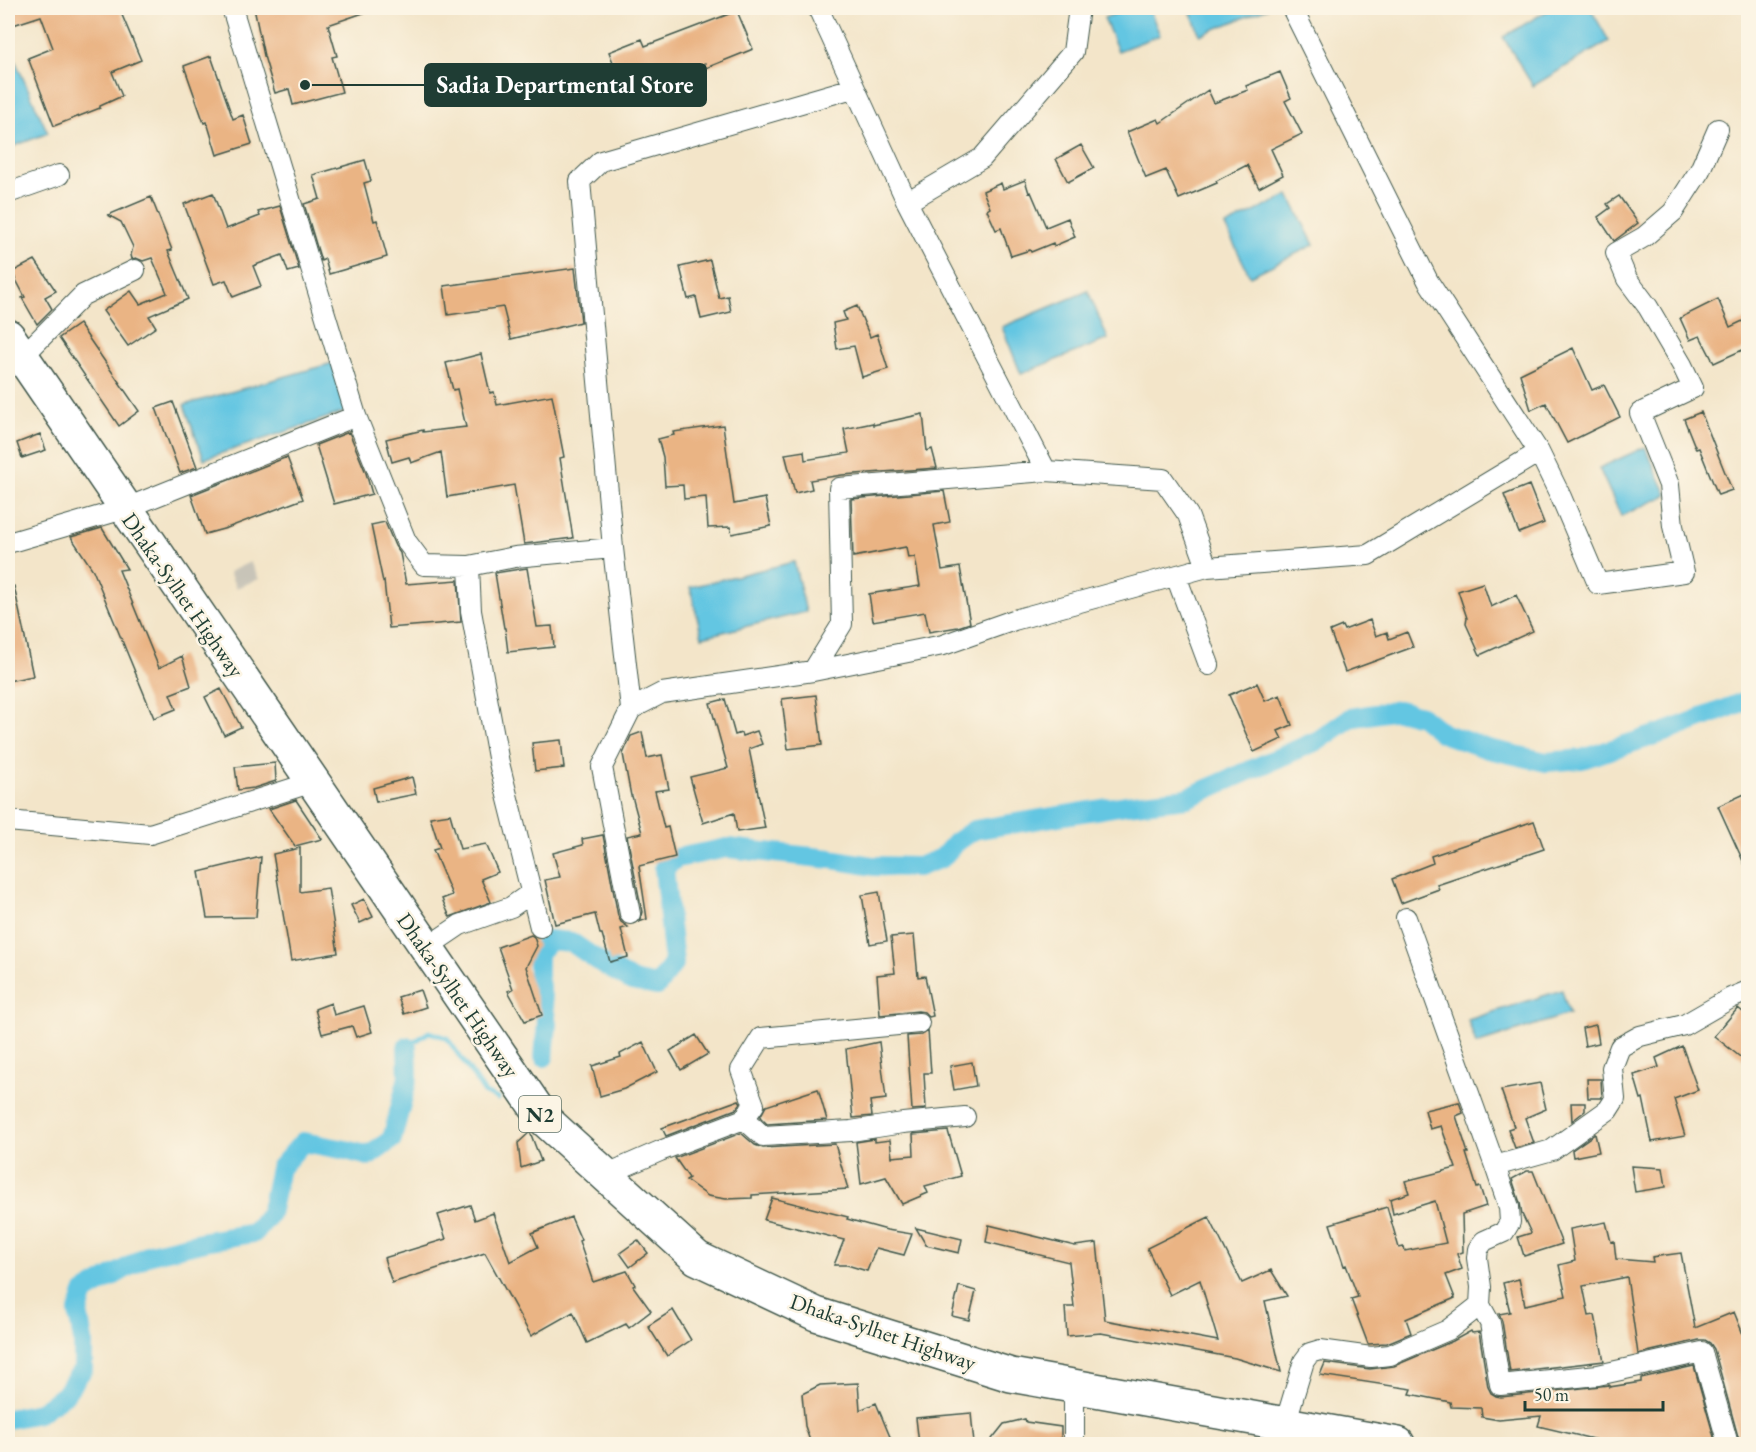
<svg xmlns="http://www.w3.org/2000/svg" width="1756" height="1452" font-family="'EB Garamond',serif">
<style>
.industrial{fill:#c8c4b8}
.water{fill:#64c6e2;stroke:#42828b;stroke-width:1.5}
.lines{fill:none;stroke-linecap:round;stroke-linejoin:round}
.stream{stroke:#64c6e2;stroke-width:5}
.canal{stroke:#64c6e2;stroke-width:20}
.building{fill:#eab484}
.minor-casing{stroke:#3f564a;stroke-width:22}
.trunk-casing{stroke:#3f564a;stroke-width:36}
.minor{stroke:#fff;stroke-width:20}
.trunk{stroke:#fff;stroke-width:33}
.labels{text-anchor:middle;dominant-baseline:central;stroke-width:5;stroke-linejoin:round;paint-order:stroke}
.shield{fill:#fcf5e5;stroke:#617469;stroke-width:1.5}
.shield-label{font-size:21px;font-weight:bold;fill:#1f3d34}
.street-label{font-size:22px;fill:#1f3d34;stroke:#fcf5e5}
.leader{fill:none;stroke:#1f3d34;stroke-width:2}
.callout-dot{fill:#1f3d34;stroke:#fcf5e5;stroke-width:2}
.callout{fill:#1f3d34;stroke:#1f3d34;stroke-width:2}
.callout-label{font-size:24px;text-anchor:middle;font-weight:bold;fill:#fff}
</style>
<rect width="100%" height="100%" fill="#fcf5e5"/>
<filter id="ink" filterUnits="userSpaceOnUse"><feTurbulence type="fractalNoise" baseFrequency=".0167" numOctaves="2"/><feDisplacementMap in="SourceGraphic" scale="12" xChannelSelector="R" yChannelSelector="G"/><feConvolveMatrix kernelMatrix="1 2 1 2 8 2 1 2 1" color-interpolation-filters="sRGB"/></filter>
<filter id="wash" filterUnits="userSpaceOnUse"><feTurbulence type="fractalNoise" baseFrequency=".008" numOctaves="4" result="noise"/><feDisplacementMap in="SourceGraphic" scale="24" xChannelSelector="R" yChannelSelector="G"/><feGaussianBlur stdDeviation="1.35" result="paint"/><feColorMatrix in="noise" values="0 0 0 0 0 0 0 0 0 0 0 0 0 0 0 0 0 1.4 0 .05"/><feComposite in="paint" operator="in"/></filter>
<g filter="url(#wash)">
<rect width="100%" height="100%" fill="#f3e5c9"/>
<path class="industrial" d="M250 562 259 579 236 588 229 572Z"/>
<path class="water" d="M1130 8H1149L1160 35 1118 51 1104 18Z
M1189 8H1268L1200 35Z
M1552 8H1590L1609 41 1533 86 1503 37Z
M8 45 48 133 12 147 8 145Z
M1289 195 1314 245 1250 276 1225 226Z
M1088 291 1108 339 1021 374 1002 327Z
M333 363 347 411 204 459 184 405Z
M1645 447 1667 495 1621 516 1599 468Z
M794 562 806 612 702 637 690 587Z
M1562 990 1569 1014 1476 1044 1468 1020Z"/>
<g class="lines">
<path class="stream" d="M407 1047 429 1032 447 1038 485 1093 498 1099"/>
<path class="canal" d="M544 1057 547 1024 538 976V953L550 940 571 942 603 964 632 981 657 986 674 963 664 868 677 858 727 848 831 859 873 866 918 867 942 858 955 843 974 830 1126 805 1187 798 1319 740 1350 718 1398 710 1421 716 1442 733 1488 749 1546 762 1582 759 1671 730 1748 700
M8 1419 39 1413 64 1395 83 1369V1341L78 1312 84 1293 150 1254 205 1241 254 1233 270 1214 280 1168 303 1142 346 1150 369 1156 392 1139 408 1077 407 1047"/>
</g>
<g id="blocks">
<path class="building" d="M8 8H119L141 60 112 72 122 96 100 106V108L54 126 28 58 53 48 41 16 10 26 8 16Z
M254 8H371L372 10 328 25 337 56 332 57 342 92 293 105 289 89 275 93 264 56Z
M737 11 753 49 706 68 705 64 662 80 661 78 625 93 609 52 642 39 645 46Z
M211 56 233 119 243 115 252 144 217 155 207 122 204 123 184 66Z
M1280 72 1291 98 1285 101 1302 134 1271 149 1283 175 1259 188 1247 165 1216 181 1217 183 1179 199 1166 170 1146 178 1127 132 1158 119 1160 123 1208 90 1214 103 1248 90 1246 86Z
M1081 145 1094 168 1068 182 1056 159Z
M365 160 371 181 364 183 374 221 377 220 387 257 329 274 325 259 321 261 304 204 320 199 313 175Z
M1025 180 1029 193 1031 192 1046 227 1068 218 1075 237 1054 246 1053 243 1031 252 1030 250 1011 256 1001 228 996 230 987 210 990 208 983 191 1001 183 1003 189Z
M213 193 226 229 260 216 258 212 280 206 299 269 288 272 282 255 253 266 261 286 233 297 226 280 214 284 184 204Z
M1619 196 1638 223 1614 241 1598 217 1610 208 1607 204Z
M151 197 172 250 168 251 188 299 149 316 156 327 128 346 103 311 131 291 140 304 167 293 152 258 143 261 136 258 132 259 131 255 133 247 121 222 108 215Z
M35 260 56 291 45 297 52 309 37 324 22 298 25 297 12 272Z
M710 260 719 298 728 296 731 312 701 319 696 297 688 299 680 267Z
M575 268 581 322 511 339 503 307 448 315 444 286Z
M1718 299 1730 327 1749 318V347L1714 363 1700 336 1690 340 1680 318Z
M857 306 870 337 877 334 888 369 862 377 854 346 837 349 833 323 846 320 843 312Z
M79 324 139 411 119 426 59 338Z
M1573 348 1592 390 1604 385 1620 417 1567 443 1546 403 1531 410 1520 374Z
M481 354 490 393 494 392 497 405 552 395 564 457 560 458 573 538 524 544 514 485 447 497 441 452 411 463 409 457 392 462 386 439 423 430V432L466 427 457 389 453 390 446 363Z
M173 402 197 467 180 473 156 408Z
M1701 412 1732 490 1718 495 1699 448 1696 449 1684 419Z
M923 414 927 451 932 449 937 468 842 475 810 480 812 489 795 493 785 454 804 451 805 460 849 453 844 429 873 423V425Z
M723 425 734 504 765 498 771 526 732 534 730 527 708 528 706 497 684 499 683 485 665 486 663 457 658 439 674 435 673 432Z
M349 432 366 473 372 494 334 504 316 445Z
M40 434 46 450 22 458 17 443Z
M287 457 303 499 227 528 205 534 191 495Z
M1529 485 1544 523 1519 533 1504 495Z
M944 491 950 522 934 525 942 570 960 567 970 623 958 627 929 632 925 612 873 621 869 594 920 586 915 557 908 558 906 547 853 557 851 499Z
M385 522 395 546 400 553 406 584 458 580 461 622 389 628 384 581 383 582 371 525Z
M102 528 127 569 119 570 159 668 182 656 191 686 170 694 176 709 154 718 93 570 71 537Z
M527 568 537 627 552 626 554 647 508 652 505 628H504L495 573Z
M1483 583 1491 607 1516 595 1533 631 1480 655 1466 624 1467 618 1458 591Z
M14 586 33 676 8 681V587Z
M1370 620 1376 636 1387 632 1389 639 1407 632 1413 647 1345 672 1330 631 1342 626 1344 630Z
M1257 683 1265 701 1280 695 1292 725 1278 731 1282 739 1254 752 1229 695Z
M221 689 241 727 224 735 205 697Z
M816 695 822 745 788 749 782 699Z
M725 699 735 735 741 733 742 736 757 731 762 744 749 749 765 828 737 832 734 813 703 823 690 777 728 768 710 703Z
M642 732 647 758 662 755 669 789 655 791 664 828 668 827 675 857 639 866 647 919 639 922 642 912 627 836 642 833 632 796H631L623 754 631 736Z
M561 740 564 768 535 771 532 743Z
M275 763 276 781 254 788 238 790 235 767Z
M412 777 416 794 376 802 373 788Z
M1749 792V874L1718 806Z
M296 800 322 839 295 846 269 809Z
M450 814 460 849 486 844 498 872 481 879 491 902 450 917 442 899 452 895 433 850 440 848 430 817Z
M1534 821 1544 849 1437 885 1439 889 1401 903 1392 879 1433 863 1431 856Z
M603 835 618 916 621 922 628 927 621 929 628 957 610 962 602 934H600L595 914 555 924 545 880 560 877 553 853 583 845 582 839Z
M300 848V892L328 888 338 953 291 961 273 854Z
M261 857 256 917 207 918 199 872Z
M879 892 887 941 870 944 862 895Z
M364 899 373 917 360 923 351 905Z
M531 935 534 937 537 946 526 967 542 1015 525 1021 508 991 513 989 498 947Z
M914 935 918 977 925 976 933 1016 929 1017 924 1012 918 1011 880 1015 877 975 895 973 891 937Z
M420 990 426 1007 404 1014 398 997Z
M331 1003 334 1015 364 1006 372 1032 356 1037 352 1026 322 1034 315 1009Z
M1738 1008 1749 1017V1064L1714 1036Z
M1596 1025 1599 1043 1585 1046 1582 1028Z
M928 1030 931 1073H924L926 1109 912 1110 907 1036 921 1035Z
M696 1035 708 1054 681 1070 670 1051Z
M643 1042 657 1072 624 1089 600 1096 592 1066 621 1057 620 1054Z
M879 1042 886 1099 870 1101 872 1116 853 1118 846 1049Z
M1682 1046 1698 1090 1674 1099 1685 1136 1652 1142 1643 1098 1641 1099 1634 1075 1659 1067 1656 1058Z
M972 1062 976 1086 954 1090 950 1066Z
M1587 1079H1601L1602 1098H1588Z
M1540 1083 1546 1109 1525 1118 1534 1143 1515 1148 1508 1129 1514 1127 1501 1090Z
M818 1089 827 1120 767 1124 760 1117 766 1106Z
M739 1100 741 1103 736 1109 666 1136 662 1128Z
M1459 1102 1463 1113 1456 1116 1468 1153H1466L1477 1188 1480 1187 1486 1206 1462 1214 1463 1252 1457 1254 1462 1269 1446 1275 1455 1298 1406 1319 1411 1333 1387 1343 1368 1344 1351 1299 1358 1297 1346 1265 1344 1266 1330 1224 1387 1207 1399 1248 1404 1247 1405 1251 1446 1243 1435 1201 1393 1214 1390 1199 1409 1193 1405 1181 1456 1168 1441 1126 1430 1129 1425 1110Z
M1571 1103H1585V1111L1572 1121Z
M948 1131 961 1176 925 1186 928 1193 902 1204 886 1177 861 1184 856 1142 875 1139V1142L890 1140 892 1157 914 1155 913 1134Z
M530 1132 541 1161 521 1168 518 1143Z
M741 1133 755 1145 763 1148 835 1144 848 1189 752 1195V1198L726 1199 708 1196 686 1180 689 1178 675 1158Z
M1595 1134 1599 1152 1573 1157 1572 1150Z
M1631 1166 1663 1168 1666 1187 1635 1192Z
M1527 1171H1533L1562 1244 1524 1256 1518 1237 1531 1233 1522 1214 1520 1203 1512 1179Z
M772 1198 848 1217 847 1219 887 1230 912 1234 904 1255 876 1248 867 1271 847 1265H834L844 1240 764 1220Z
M470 1205 475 1220 493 1213 510 1262 538 1247 532 1233 571 1217 581 1240 579 1241 593 1282 627 1271 635 1285 633 1286 651 1311 629 1328 626 1324 587 1343 573 1312 531 1336 485 1253 392 1283 384 1258 446 1239 438 1215Z
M1209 1217 1242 1283 1271 1270 1287 1296 1265 1301 1281 1372 1235 1358 1101 1333 1067 1336 1065 1307H1074L1069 1262 986 1242 989 1225 1075 1246 1097 1243 1105 1320 1218 1341 1200 1280 1170 1295 1147 1248Z
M1606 1222 1611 1242 1614 1241 1616 1259 1653 1262 1652 1257 1681 1253 1695 1328 1734 1312 1745 1339 1749 1338V1444H1740L1714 1349 1710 1343 1705 1340H1699L1638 1354 1627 1277 1583 1286 1589 1316 1595 1315 1604 1361 1510 1372 1502 1321 1499 1314 1510 1312 1503 1283 1519 1279 1525 1305 1566 1296 1559 1265 1575 1261 1570 1229Z
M916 1228 962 1239 959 1253 926 1245Z
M638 1240 648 1253 630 1267 620 1253Z
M959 1286 976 1291 969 1320 952 1316Z
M673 1310 691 1340 667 1356 648 1326Z
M1471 1331 1472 1333 1479 1332 1488 1387 1491 1393 1496 1396 1501 1397 1609 1385V1387L1641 1382V1378L1694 1366 1716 1444H1614L1538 1426 1541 1416 1499 1420 1482 1417 1481 1408 1451 1407 1450 1402 1410 1394 1412 1389 1320 1375 1325 1363 1370 1369 1394 1366 1453 1341Z
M858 1383 860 1410 876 1403 893 1444H811L805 1426 802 1394 820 1385Z
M971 1413 974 1444H919L916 1418Z
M1025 1419 1026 1422 1061 1427V1444H988L1004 1424Z"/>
</g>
</g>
<g filter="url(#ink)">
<use href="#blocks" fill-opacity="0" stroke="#3f564a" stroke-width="1.5"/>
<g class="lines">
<defs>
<path id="minor" d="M818 8 907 202 1046 471
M8 193 59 175
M907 202 982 158 1073 52 1079 8
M22 357 83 295 135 270
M356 416 406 541 424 565 469 566 515 557 613 548
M1539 452 1561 497 1598 584 1684 572 1673 526 1669 485 1640 413 1693 388 1682 365 1648 307 1627 279 1616 253 1644 237 1673 212 1700 170 1718 129
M8 543 124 509 356 416 232 8
M469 566 471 611 499 763 540 927
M1176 576 1209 665
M813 671 842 624 839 488 1046 471 1163 479 1188 515 1207 567
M631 709 613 548 580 181 601 161 853 88
M8 821 150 834 313 782
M630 914 602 767 631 709 662 693 813 671 943 645 1014 620 1207 567 1368 555 1539 452 1428 281 1292 8
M1406 918 1495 1166
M426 948 460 925 511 907 531 893
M744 1119 754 1105 741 1070 761 1038 919 1023
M605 1175 660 1151 744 1119 763 1136 851 1131 903 1123 965 1117
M1480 1305 1490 1323 1500 1385 1598 1375 1702 1352 1728 1444
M1285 1424 1304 1361 1310 1353 1320 1350 1371 1357 1390 1355 1448 1330 1480 1305 1481 1287 1477 1258 1478 1249 1484 1241 1504 1232 1510 1222 1509 1207 1495 1166 1552 1150 1608 1110 1615 1099 1612 1068 1620 1047 1640 1036 1684 1025 1731 998 1748 991
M1074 1444V1386"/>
<path id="trunk" d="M8 336 544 1119 697 1258 816 1314 1011 1375 1398 1444"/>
</defs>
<use href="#minor" class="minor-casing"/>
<use href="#trunk" class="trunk-casing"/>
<use href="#minor" class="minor"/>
<use href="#trunk" class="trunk"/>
</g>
</g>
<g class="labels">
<rect class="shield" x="519" y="1096" width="42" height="36" rx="4.5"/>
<g class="shield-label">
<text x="540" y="1114">N2</text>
</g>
<g class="street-label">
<text transform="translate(183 595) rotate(55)">Dhaka-Sylhet Highway</text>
<text transform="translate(458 995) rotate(55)">Dhaka-Sylhet Highway</text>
<text transform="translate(883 1332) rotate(19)">Dhaka-Sylhet Highway</text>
</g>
</g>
<path class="leader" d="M305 85L425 85"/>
<circle class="callout-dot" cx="305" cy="85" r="6"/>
<rect class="callout" x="425" y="64" width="281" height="42" rx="6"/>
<g class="callout-label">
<text x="565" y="93">Sadia Departmental Store</text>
</g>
<rect width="1756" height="1452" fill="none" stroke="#fcf5e5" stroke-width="30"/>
<path d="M1525 1401v9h138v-9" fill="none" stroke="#1f3d34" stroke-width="3"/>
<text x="1534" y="1401" font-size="18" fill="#1f3d34" stroke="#fcf5e5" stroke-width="4.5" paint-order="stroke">50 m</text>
</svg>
